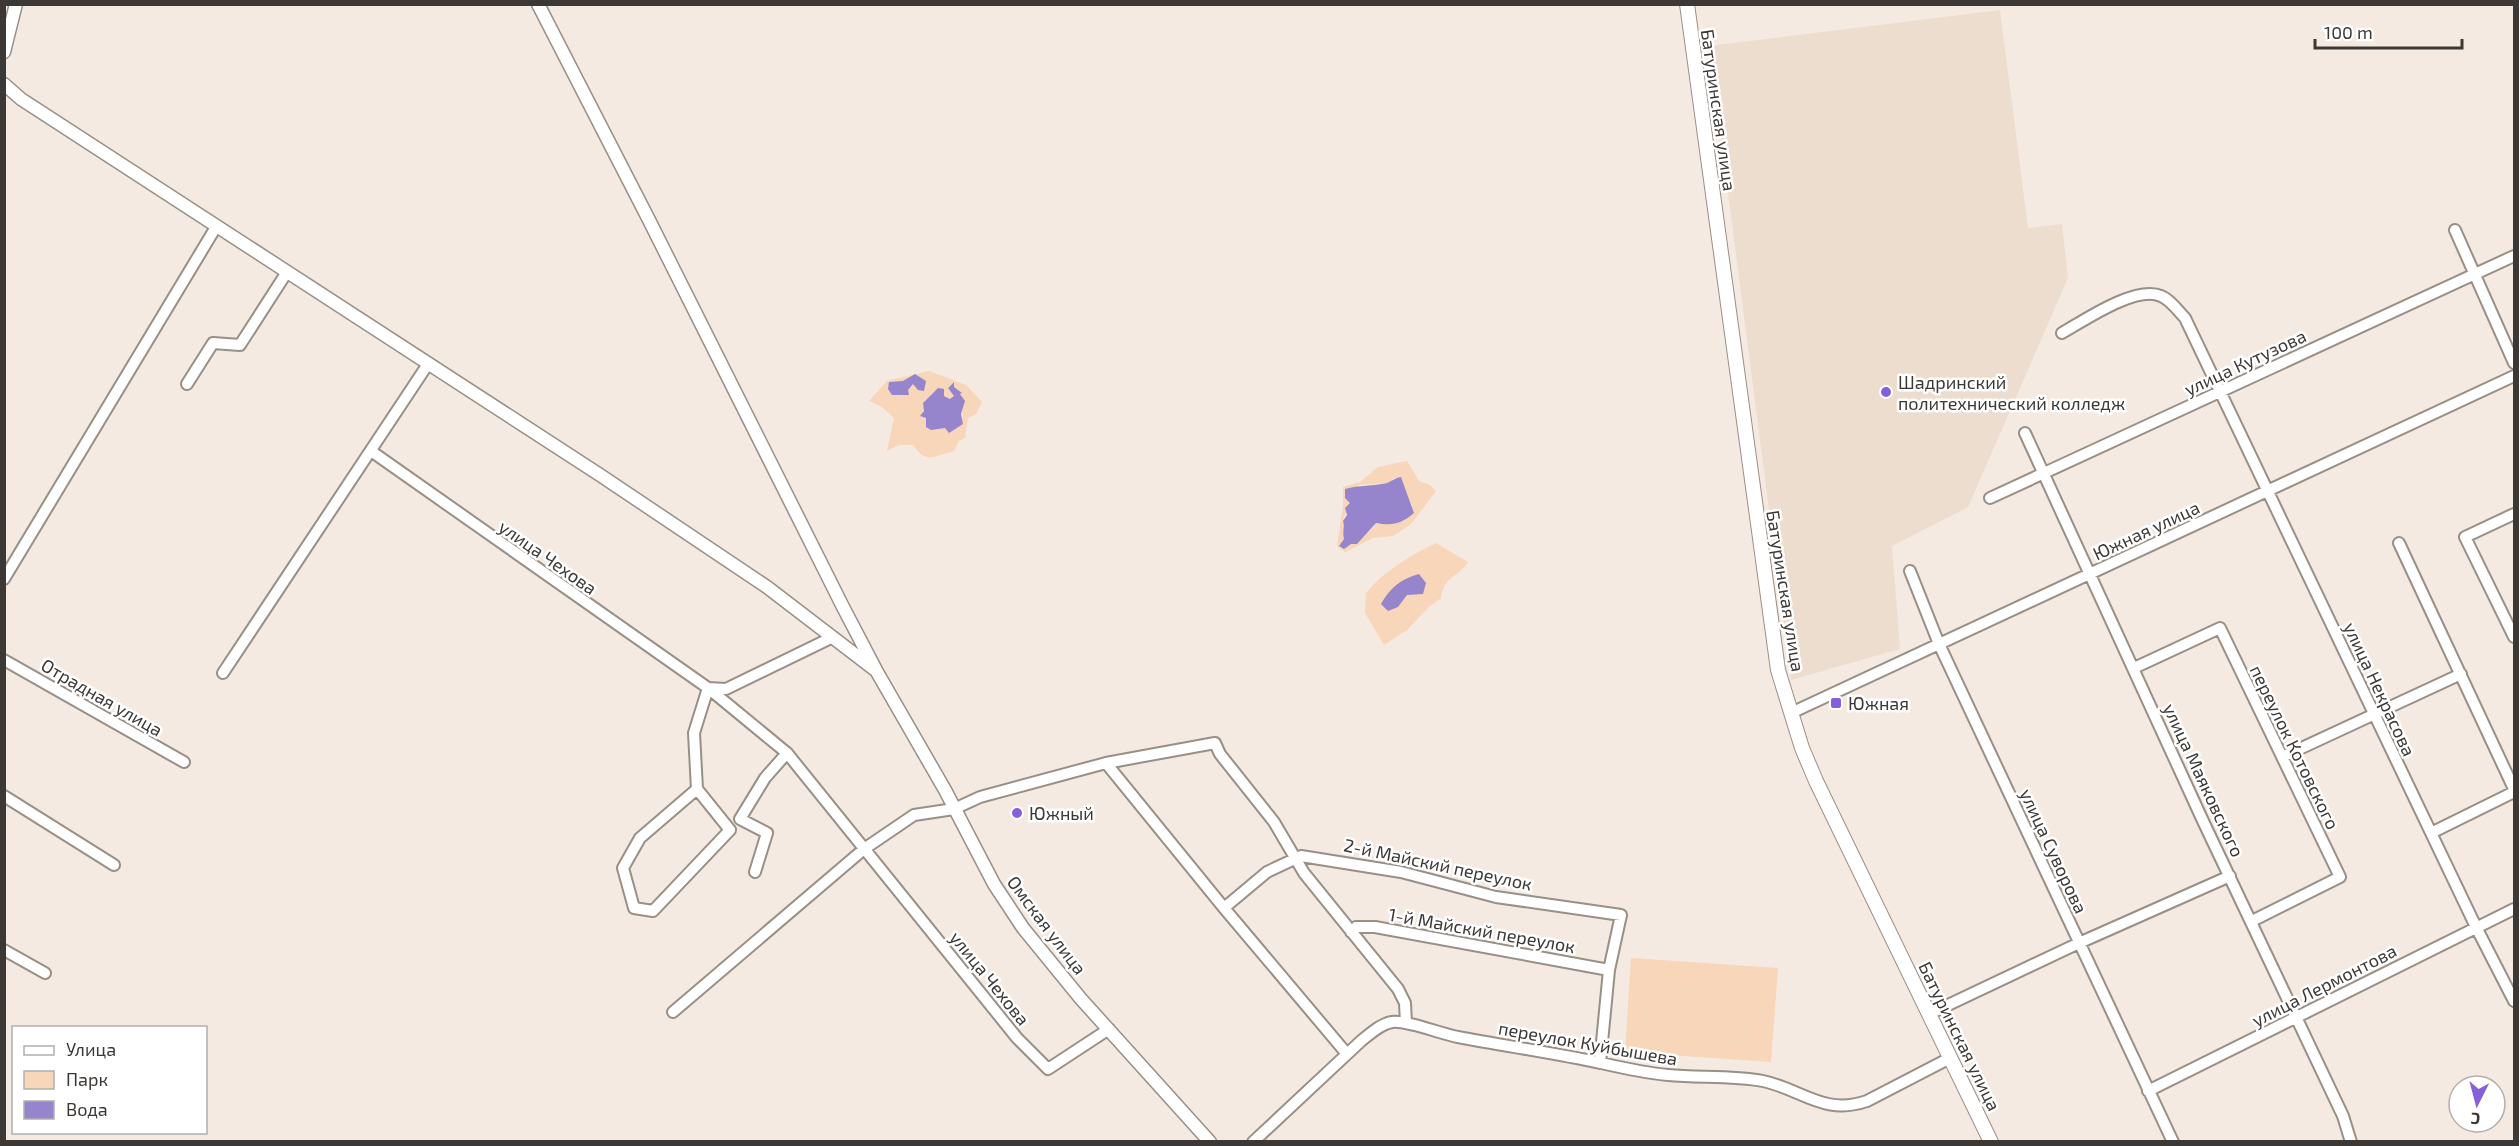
<svg xmlns="http://www.w3.org/2000/svg" width="2519" height="1146" font-family="'Exo 2',sans-serif">
<style>
.built{fill:#edddcf}
.green{fill:#f7d6b9;fill-rule:evenodd}
.water{fill:#9685cc}
.lines{fill:none;stroke-linecap:round;stroke-linejoin:round}
.minor-casing{stroke:#988f87;stroke-width:14}
.tertiary-casing{stroke:#988f87;stroke-width:15}
.secondary-casing{stroke:#988f87;stroke-width:16}
.minor{stroke:#fff;stroke-width:10}
.tertiary{stroke:#fff;stroke-width:12}
.secondary{stroke:#fff;stroke-width:14}
.poi-dot{fill:#8660db;stroke:#fff;stroke-width:2}
.labels{text-anchor:middle;dominant-baseline:central;stroke-width:5;stroke-linejoin:round;paint-order:stroke}
.street-label{font-size:18px;fill:#3c3835;stroke:#fff}
.poi-label{font-size:18px;fill:#3c3835;stroke:#fff;text-anchor:start}
</style>
<rect width="100%" height="100%" fill="#f4eae1"/>
<path class="built" d="M2000 10 2028 228 2062 224 2068 278 1968 507 1892 546 1900 649 1791 680 1709 46Z"/>
<path class="green" d="M929 371 966 385 982 402 976 414 968 418 965 438 959 441 954 451C933 456 927 465 913 445H899L887 451 894 418 882 407 869 401 887 381ZM953 382 954 387 961 392 963 419 945 428H935L926 418 921 416 932 393 944 389V397L950 399 955 396 948 388Z
M1407 461 1419 481 1430 485 1436 491 1411 524 1393 536 1373 538 1345 552 1337 546 1343 506V487L1360 482 1378 467ZM1394 478H1401L1408 500 1413 505 1380 524 1376 523 1371 530 1339 546 1344 539 1343 520 1358 485 1389 483Z
M1436 543 1468 562C1457 579 1444 575 1441 598L1429 607 1407 630 1384 645 1365 613 1366 593C1384 571 1411 555 1436 543Z
M1631 958 1778 968 1771 1062 1625 1052Z"/>
<path class="water" d="M915 374 926 381 924 391 918 390 913 384 908 390 909 395H892L888 389 889 382 903 381Z
M954 382V387L962 393 960 394 965 401 961 414 963 424 949 433 945 428 931 430 926 427V418L920 416 924 411 923 403 938 388 944 389V396L950 399 954 396 948 388Z
M1401 477 1414 513C1401 524 1392 526 1376 523L1357 544H1351L1344 549 1339 546 1344 539C1342 532 1345 527 1343 521L1347 515 1345 508 1350 503 1345 498V489C1359 485 1373 486 1387 483 1392 481 1395 478 1401 477Z
M1419 574 1426 583 1423 594 1407 595 1398 607 1388 611 1381 604C1391 587 1401 579 1419 574Z"/>
<g class="lines">
<defs>
<path id="minor" d="M2455 230 2514 363
M2062 333C2085 320 2136 285 2161 296 2171 300 2178 311 2185 318L2476 927 2514 1001
M187 384 213 343 240 345 287 272
M2025 433 2203 821 2343 1116 2351 1142
M371 451 708 688 726 689 833 637
M1990 498 2514 256
M2514 514 2465 537 2514 637
M2399 543 2514 789
M1910 571 1939 644 2173 1142
M4 579 216 227
M4 660 184 762
M2134 668 2220 628 2340 877 2252 921
M223 673 428 364
M1791 713 2514 376
M2282 757 2461 674
M1106 763 1224 908 1347 1054
M697 789 640 838 623 868 634 908 653 911 730 830 697 789 694 733 708 688 787 753 1017 1038 1048 1069 1109 1029
M4 796 114 865
M2431 833 2514 792
M755 872 767 833 740 819 765 778 787 753
M1224 908 1267 872 1301 856 1401 872 1496 897 1621 915 1609 970 1600 1063
M1351 932 1356 927H1375L1609 970
M4 950 45 973
M673 1012 864 849 914 815 954 809 980 797 1106 763 1215 743 1220 754 1274 822 1304 873 1398 989 1405 1003 1406 1023
M1929 1014 2079 943 2230 876
M2148 1091 2514 909
M1253 1142 1361 1041C1370 1034 1380 1024 1392 1022 1407 1020 1441 1034 1458 1037 1505 1046 1554 1053 1601 1063 1623 1068 1645 1073 1668 1075 1699 1078 1732 1075 1763 1081 1801 1089 1824 1116 1867 1101L1950 1058"/>
<path id="tertiary" d="M538 4 649 220 843 607 877 672 945 790 994 884 1023 928 1081 999 1210 1142
M4 52 16 4
M4 84 21 99 600 475 767 587 874 669"/>
<path id="secondary" d="M1687 4 1778 670 1802 748 1816 781 1991 1142"/>
</defs>
<use href="#minor" class="minor-casing"/>
<use href="#tertiary" class="tertiary-casing"/>
<use href="#secondary" class="secondary-casing"/>
<use href="#minor" class="minor"/>
<use href="#tertiary" class="tertiary"/>
<use href="#secondary" class="secondary"/>
</g>
<g class="poi-dot">
<circle cx="1886" cy="392" r="6"/>
<rect x="1830" y="697" width="12" height="12" rx="3"/>
<circle cx="1017" cy="813" r="6"/>
</g>
<g class="labels">
<g class="street-label">
<text transform="translate(1719 110) rotate(82)">Батуринская улица</text>
<text transform="translate(2245 362) rotate(-25)">улица Кутузова</text>
<text transform="translate(2146 530) rotate(-25)">Южная улица</text>
<text transform="translate(548 557) rotate(35)">улица Чехова</text>
<text transform="translate(1786 591) rotate(81)">Батуринская улица</text>
<text transform="translate(2380 689) rotate(65)">улица Некрасова</text>
<text transform="translate(102 697) rotate(30)">Отрадная улица</text>
<text transform="translate(2295 747) rotate(64)">переулок Котовского</text>
<text transform="translate(2204 780) rotate(65)">улица Маяковского</text>
<text transform="translate(2054 851) rotate(65)">улица Суворова</text>
<text transform="translate(1438 864) rotate(12)">2-й Майский переулок</text>
<text transform="translate(1047 925) rotate(53)">Омская улица</text>
<text transform="translate(1482 930) rotate(10)">1-й Майский переулок</text>
<text transform="translate(990 978) rotate(51)">улица Чехова</text>
<text transform="translate(2324 985) rotate(-27)">улица Лермонтова</text>
<text transform="translate(1960 1036) rotate(64)">Батуринская улица</text>
<text transform="translate(1588 1043) rotate(10)">переулок Куйбышева</text>
</g>
<g class="poi-label">
<text x="1898" y="382">Шадринский<tspan x="1898" dy="21">политехнический колледж</tspan></text>
<text x="1848" y="703">Южная</text>
<text x="1029" y="813">Южный</text>
</g>
</g>
<rect width="2519" height="1146" fill="none" stroke="#3c3835" stroke-width="12"/>
<rect x="12" y="1026" width="195" height="108" fill="#ffffff" stroke="#b1afae" stroke-width="1.5"/>
<rect x="24" y="1046" width="30" height="9" fill="#ffffff" stroke="#b1afae" stroke-width="1.5"/>
<text x="66" y="1056" font-size="18" fill="#3c3835">Улица</text>
<rect x="24" y="1071" width="30" height="18" fill="#f7d6b9" stroke="#b1afae" stroke-width="1.5"/>
<text x="66" y="1086" font-size="18" fill="#3c3835">Парк</text>
<rect x="24" y="1101" width="30" height="18" fill="#9685cc" stroke="#b1afae" stroke-width="1.5"/>
<text x="66" y="1116" font-size="18" fill="#3c3835">Вода</text>
<g transform="translate(2477 1104) rotate(186)"><circle r="28" fill="#ffffff" stroke="#b1afae" stroke-width="1.5"/>
<path d="M0-4.5L10 22L0 15L-10 22Z" fill="#8660db"/>
<text y="-9" font-size="16" font-weight="bold" text-anchor="middle" fill="#3c3835">С</text>
</g>
<path d="M2315 39v9h147v-9" fill="none" stroke="#3c3835" stroke-width="3"/>
<text x="2324" y="39" font-size="18" fill="#3c3835" stroke="#ffffff" stroke-width="4.5" paint-order="stroke">100 m</text>
</svg>
